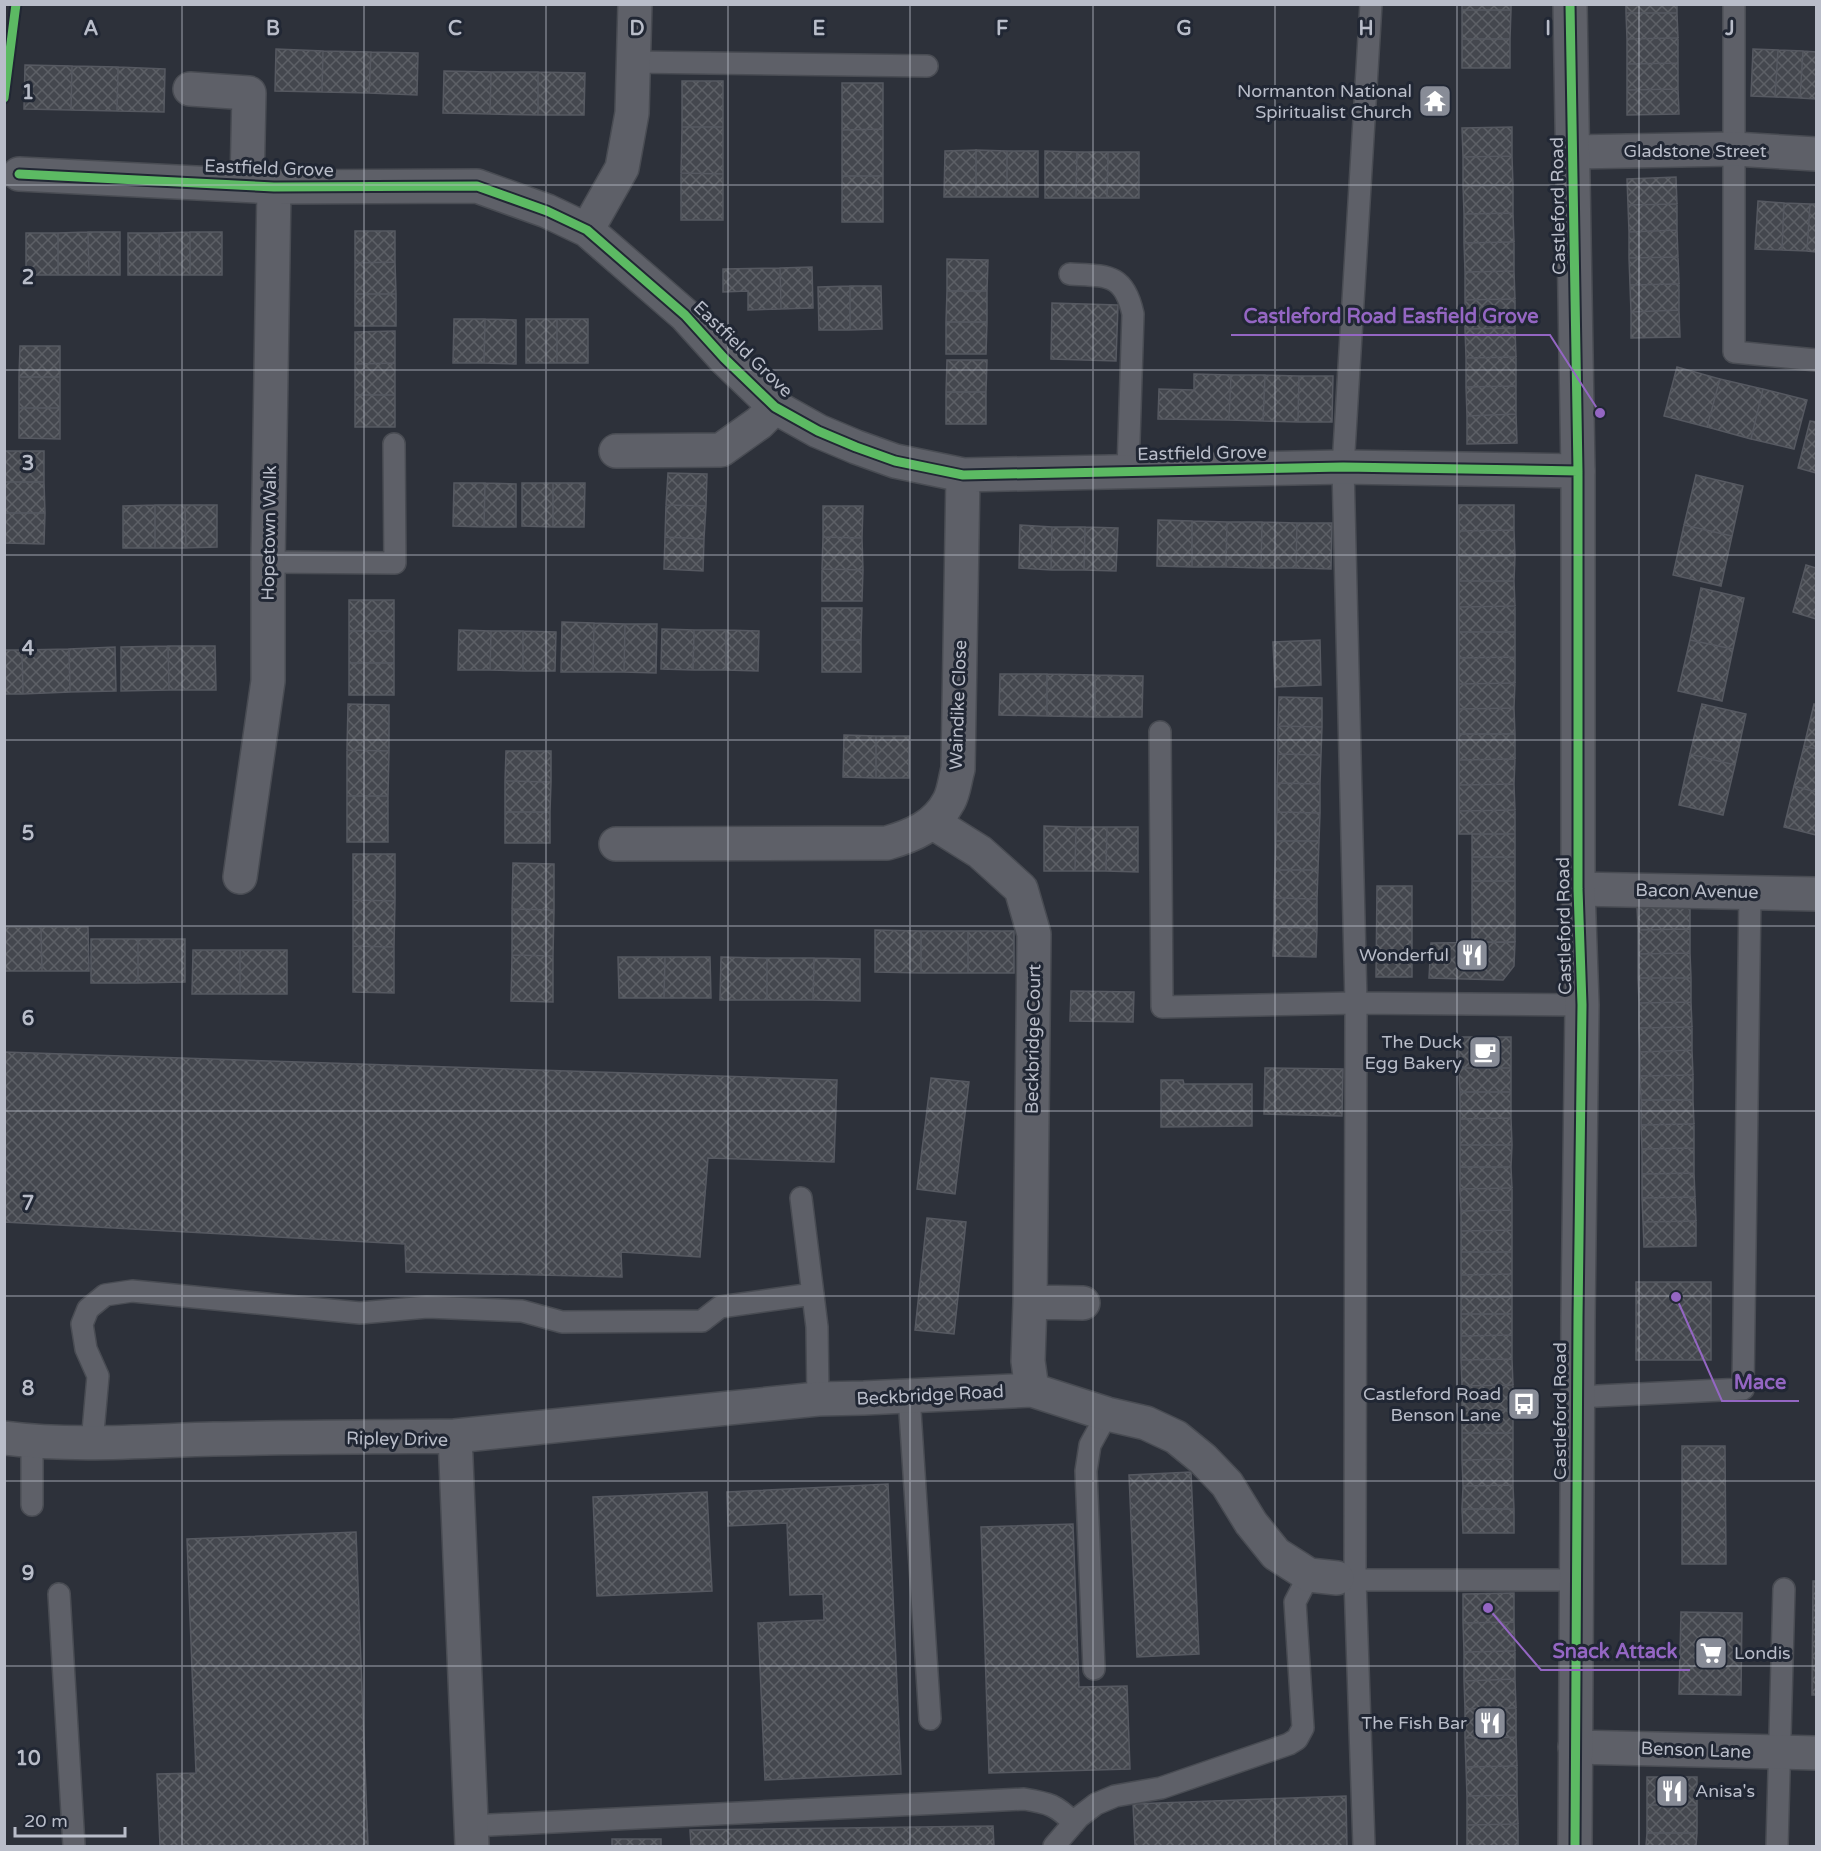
<svg xmlns="http://www.w3.org/2000/svg" width="1821" height="1851" font-family="'Varela Round',sans-serif">
<style>
.building{fill:url(#building-cross-hatch);stroke:#565961;stroke-width:1.5}
.lines{fill:none;stroke-linecap:round;stroke-linejoin:round}
.service-casing{stroke:#494c53;stroke-width:24}
.minor-casing{stroke:#494c53;stroke-width:36}
.tertiary-casing{stroke:#494c53;stroke-width:36}
.service{stroke:#5e6068;stroke-width:21}
.minor{stroke:#5e6068;stroke-width:33}
.tertiary{stroke:#5e6068;stroke-width:33}
.cycleway-casing{stroke:#212734;stroke-width:13}
.cycleway{stroke:#5cba63;stroke-width:9}
.grid{fill:none;stroke:#b9bdc9;stroke-width:1.5;stroke-opacity:0.55}
.labels{text-anchor:middle;dominant-baseline:central;stroke-width:6;stroke-linejoin:round;paint-order:stroke}
.poi-label{font-size:18px;fill:#b9bdc9;stroke:#212734;text-anchor:end}
.street-label{font-size:18px;fill:#b9bdc9;stroke:#212734}
.grid-label{font-size:20px;text-anchor:middle;font-weight:bold;fill:#b9bdc9;stroke:#212734;stroke-width:6;stroke-linejoin:round;paint-order:stroke}
.leader{fill:none;stroke:#9466c3;stroke-width:2}
.callout-dot{fill:#9466c3;stroke:#212734;stroke-width:2}
.callout-label{font-size:20px;text-anchor:middle;font-weight:bold;fill:#9466c3;stroke:#212734;stroke-width:6;stroke-linejoin:round;paint-order:stroke}
</style>
<defs>
<pattern id="building-cross-hatch" width="8" height="8" patternUnits="userSpaceOnUse" patternTransform="scale(1.5)"><rect width="8" height="8" fill="#44474e"/><path d="M0 0l8 8M0 8l8-8" fill="none" stroke="#5d6066"/></pattern>
</defs>
<rect width="100%" height="100%" fill="#2d313a"/>
<path class="building" d="M1462 4H1511V10H1462Z
M1626 4H1677V13H1626Z
M1462 10H1511L1510 39H1462Z
M1626 13H1677L1678 38 1627 39Z
M1678 38V63L1627 64V39Z
M1462 39H1510V68H1462Z
M276 49 323 51 322 92 275 91Z
M1753 49 1778 50 1775 97 1751 96Z
M1778 50 1803 51 1800 98 1775 97Z
M323 51 371 52 369 93 322 92Z
M1803 51 1816 52V99L1800 98Z
M371 52 418 53 417 95 369 93Z
M1678 63V89L1627 90V64Z
M25 65 72 66 71 110 24 109Z
M72 66 118 67 117 111 71 110Z
M118 67 165 69 164 112 117 111Z
M444 71 491 72 490 114 443 113Z
M491 72H538V115L490 114Z
M538 72 585 73 584 115H538Z
M682 81H723V127H682Z
M842 83H883V129L842 130Z
M1678 89 1679 114 1627 115V90Z
M682 127H723V174L681 173Z
M1512 127V156L1463 157 1462 128Z
M883 129V176H842V130Z
M976 150V197H944L945 151Z
M976 150 1007 151V197H976Z
M1007 151H1038V197H1007Z
M1045 151 1077 152 1076 198H1045Z
M1077 152H1108L1107 198H1076Z
M1108 152H1139V198H1107Z
M1512 156 1513 185 1463 186V157Z
M681 173 723 174V220H681Z
M842 176H883V222H842Z
M1676 177 1677 204 1628 205 1627 179Z
M1513 185V213L1464 214 1463 186Z
M1758 201 1784 203 1782 250 1755 249Z
M1784 203 1810 204 1807 251 1782 250Z
M1677 204V230L1629 232 1628 205Z
M1810 204H1816V252L1807 251Z
M1513 213 1514 242 1464 243V214Z
M1677 230 1678 257 1629 258V232Z
M355 231H395V262L355 263Z
M88 232 89 275H58V233Z
M88 232H120V275H89Z
M190 232V275H160L159 233Z
M190 232H222V275H190Z
M26 233H58V275H26Z
M128 233H159L160 275H128Z
M1514 242V271L1465 272 1464 243Z
M1678 257 1679 284 1630 285 1629 258Z
M947 259 988 260 987 291H947Z
M395 262 396 294H355V263Z
M812 267 813 308 781 309 780 268Z
M780 268 781 309 748 310V291L723 292V269Z
M1514 271 1515 299 1465 300V272Z
M1679 284V310L1631 312 1630 285Z
M850 286V330H819L818 287Z
M850 286H881L882 329 850 330Z
M947 291H987V322H946Z
M355 294H396V326H355Z
M1515 299V328L1465 329V300Z
M1052 303 1118 305 1116 361 1051 359Z
M1679 310 1680 337 1631 338V312Z
M454 319H485L484 363H453Z
M485 319 516 320V364L484 363Z
M526 319H557V363H526Z
M557 319H588V363H557Z
M946 322H987L986 354H946Z
M1515 328 1516 357 1466 358 1465 329Z
M395 331V363L355 364V332Z
M20 346H60V377H19Z
M1516 357V386L1466 387V358Z
M947 360H987L986 392H946Z
M395 363V395H355V364Z
M1677 367 1720 379 1707 427 1664 416Z
M1194 374 1231 375 1229 420 1158 419 1159 389 1194 390Z
M1231 375H1265L1263 421 1229 420Z
M1265 375 1299 376 1298 422 1263 421Z
M1299 376H1333L1332 422H1298Z
M19 377H60V408H19Z
M1720 379 1763 389 1751 439 1707 427Z
M1516 386V414L1467 416 1466 387Z
M1763 389 1807 400 1794 449 1751 439Z
M946 392H986V424H946Z
M355 395H395V427H355Z
M19 408H60V439L19 438Z
M1516 414 1517 443 1467 444V416Z
M1810 421 1816 422V473L1798 468Z
M4 451H44V482H4Z
M668 473 707 474 706 506 666 505Z
M1696 475 1743 486 1732 536 1684 525Z
M4 482H44L45 513H4Z
M454 483H485L484 527 453 526Z
M485 483 516 484V527H484Z
M522 483H553V527L522 526Z
M553 483H585L584 527H553Z
M155 505V548H123V506Z
M155 505H185L186 548H155Z
M185 505H217V547L186 548Z
M666 505 706 506 704 539 665 537Z
M1459 505H1514V530L1459 531Z
M823 506H863L862 538 823 537Z
M4 513H45L44 544 4 543Z
M1158 520 1192 521V567L1157 566Z
M1192 521 1227 522 1226 567H1192Z
M1227 522H1262L1261 568 1226 567Z
M1262 522 1297 523 1296 568H1261Z
M1297 523H1332L1331 569 1296 568Z
M1020 525 1052 527 1051 570 1019 568Z
M1684 525 1732 536 1721 586 1673 575Z
M1052 527H1085L1084 570H1051Z
M1085 527 1118 528 1116 571 1084 570Z
M1514 530 1515 556H1459V531Z
M665 537 704 539 703 571 664 569Z
M823 537 862 538 863 570 822 569Z
M1459 556H1515L1514 581H1459Z
M1806 565 1816 568V619L1793 612Z
M822 569 863 570 862 601H822Z
M1459 581H1514L1515 606 1459 607Z
M1701 588 1744 598 1733 649 1690 640Z
M349 600H394V631H349Z
M1515 606V632H1459V607Z
M822 608H862L861 640H822Z
M562 622 594 623 593 672H561Z
M594 623 625 624 624 672H593Z
M625 624H657L656 673 624 672Z
M662 629 694 630 693 670 661 669Z
M459 630 491 631 490 670H458Z
M694 630H726V670H693Z
M726 630 759 631 758 671 726 670Z
M349 631H394V663H349Z
M491 631H523V671L490 670Z
M523 631 556 632 555 671H523Z
M1459 632H1515V657L1459 658Z
M822 640H861V672H822Z
M1320 640 1321 685 1275 687 1273 642Z
M1690 640 1733 649 1722 701 1678 691Z
M168 646 169 690 121 691V647Z
M168 646H215L216 690H169Z
M115 647 116 691 70 692 69 649Z
M69 649 70 692 23 694 22 650Z
M4 650H22L23 694H4Z
M1515 657V683L1459 684V658Z
M349 663H394V695H349Z
M1000 674H1047V716L999 715Z
M1047 674 1095 675V717L1047 716Z
M1095 675 1143 676 1142 717H1095Z
M1515 683 1514 708 1459 709V684Z
M1279 697 1322 698V727L1278 726Z
M348 704 389 705V751L347 750Z
M1702 704 1746 714 1735 765 1690 754Z
M1814 704 1816 705V749L1804 746Z
M1514 708 1515 734H1459V709Z
M1278 726 1322 727 1321 755 1278 754Z
M1459 734H1515V759L1459 760Z
M844 735 876 736V778L843 777Z
M876 736H909V778H876Z
M1804 746 1816 749V792L1794 786Z
M347 750 389 751 388 796H347Z
M506 751H551V782L505 781Z
M1278 754 1321 755 1320 784 1277 783Z
M1690 754 1735 765 1723 815 1679 805Z
M1515 759 1514 784 1459 785V760Z
M505 781 551 782 550 812H505Z
M1277 783 1320 784V813L1277 812Z
M1514 784 1515 810 1459 811V785Z
M1794 786 1816 792V835L1784 827Z
M347 796H388V842H347Z
M1515 810V834H1459V811Z
M505 812H550V843H505Z
M1277 812 1320 813 1319 841H1276Z
M1044 826 1076 827 1075 871H1044Z
M1076 827H1107L1106 871H1075Z
M1107 827H1138V872L1106 871Z
M1472 834H1515V857H1472Z
M1276 841H1319L1318 870H1275Z
M353 854H395V901L353 900Z
M1472 857H1515V881H1472Z
M513 863 554 864V910L512 909Z
M1275 870H1318L1317 899 1274 898Z
M1472 881H1515V942H1472Z
M1377 886H1412V977H1376Z
M1274 898 1317 899V928L1274 927Z
M353 900 395 901 394 947 353 946Z
M1637 905H1690V929L1638 930Z
M512 909 554 910 553 956 512 955Z
M4 927H41L42 971H4Z
M41 927H88L89 971H42Z
M1274 927 1317 928 1316 957 1273 956Z
M1690 929V953L1638 954V930Z
M875 930 921 931V973L875 972Z
M921 931H968V973H921Z
M968 931H1014V973H968Z
M91 939H138V983H91Z
M138 939H185V982L138 983Z
M1515 942 1514 966 1503 980 1429 978 1431 943Z
M353 946 394 947V993L353 992Z
M193 950H240V994H192Z
M240 950H287V994H240Z
M1690 953 1691 978H1638V954Z
M512 955 553 956V1002L511 1001Z
M618 957H665L664 998H619Z
M665 957H710L711 998H664Z
M721 957 767 958V1000H720Z
M767 958H814L813 1000H767Z
M814 958 860 959V1001L813 1000Z
M1638 978H1691V1002L1639 1003Z
M1071 991 1134 992 1133 1022 1070 1021Z
M1691 1002 1692 1027 1639 1028V1003Z
M1692 1027V1050L1640 1052 1639 1028Z
M1459 1037H1511V1068H1459Z
M1692 1050 1693 1075 1640 1076V1052Z
M4 1052 837 1080 834 1162 708 1158 700 1257 621 1252 622 1277 406 1272 405 1244 4 1222Z
M1265 1068 1343 1069 1342 1116 1264 1114Z
M1459 1068H1511V1092H1460Z
M1693 1075V1100H1641L1640 1076Z
M931 1078 969 1082 955 1194 917 1189Z
M1161 1080H1183L1184 1084H1252V1126L1161 1127Z
M1460 1092H1511V1118L1460 1119Z
M1641 1100H1693L1694 1124 1641 1125Z
M1511 1118 1512 1145H1460V1119Z
M1694 1124V1148L1642 1149 1641 1125Z
M1460 1145H1512L1511 1167H1460Z
M1694 1148V1173L1642 1174V1149Z
M1460 1167H1511L1512 1188 1460 1189Z
M1694 1173 1695 1197 1642 1198V1174Z
M1512 1188V1210L1461 1211 1460 1189Z
M1695 1197 1696 1221 1643 1222 1642 1198Z
M1512 1210V1230L1461 1231V1211Z
M927 1218 966 1222 954 1334 915 1330Z
M1696 1221V1246L1644 1247 1643 1222Z
M1512 1230V1252H1461V1231Z
M1461 1252H1512V1274L1461 1275Z
M1512 1274V1297H1461V1275Z
M1636 1282H1711V1360H1636Z
M1461 1297H1512V1314H1461Z
M1461 1314H1512V1335L1461 1336Z
M1512 1335V1359L1461 1360V1336Z
M1512 1359 1513 1385 1462 1386 1461 1360Z
M1513 1385V1410H1462V1386Z
M1462 1410H1513V1433H1462Z
M1462 1433H1513V1459L1462 1460Z
M1682 1446H1725L1726 1564H1682Z
M1513 1459V1485L1463 1486 1462 1460Z
M1191 1472 1199 1654 1137 1657 1129 1475Z
M888 1484 901 1774 765 1780 758 1623 824 1620 823 1594 790 1595 787 1523 728 1526 727 1492Z
M1513 1485 1514 1509H1462L1463 1486Z
M707 1492 712 1591 597 1596 593 1497Z
M1462 1509H1514V1533H1463Z
M1073 1524 1079 1687 1127 1686 1130 1769 989 1773 981 1527Z
M356 1532 368 1846H160L157 1774 196 1773 187 1539Z
M1813 1581H1816V1695H1812Z
M1514 1593V1622L1463 1623V1594Z
M1681 1612 1742 1613 1741 1695 1679 1694Z
M1514 1622 1515 1651 1464 1652 1463 1623Z
M1515 1651V1679L1464 1681V1652Z
M1515 1679 1516 1708 1465 1709 1464 1681Z
M1516 1708V1737L1465 1738V1709Z
M1516 1737 1517 1766 1466 1767 1465 1738Z
M1517 1766V1795L1467 1796 1466 1767Z
M1647 1777H1697V1805H1647Z
M1517 1795 1518 1824 1467 1825V1796Z
M1346 1796 1347 1846H1135L1133 1804Z
M1647 1805H1697V1833H1647Z
M1518 1824V1846H1467V1825Z
M993 1826 994 1846H691L690 1830Z
M1647 1833H1697L1696 1846H1646Z
M612 1839H661V1846H612Z"/>
<g class="lines">
<defs>
<path id="service" d="M1734 4V352L1816 360
M633 62 927 66
M1070 274C1107 276 1124 273 1133 314L1128 471
M268 562 395 563 394 444
M1160 732 1162 1007 1356 1003 1582 1005
M801 1198 817 1327 818 1399
M909 1396 930 1719
M1577 1397 1743 1389 1750 892
M32 1442V1505
M92 1443 98 1376 86 1349 82 1324 88 1309 105 1295 132 1291 360 1313 427 1307 522 1311 562 1322 702 1321 720 1307 813 1294
M1343 1578 1355 1580H1576
M59 1594 74 1846
M1094 1669 1086 1471 1090 1445 1107 1414
M470 1826 1024 1799C1049 1803 1056 1805 1074 1823
M1054 1846 1079 1817 1096 1804 1115 1796 1161 1788 1289 1744 1297 1739 1303 1728 1295 1602 1309 1575
M1364 1846 1355 1580 1356 1003 1343 467 1371 4
M1777 1846 1784 1589"/>
<path id="minor" d="M190 89 249 93 247 185
M1574 152 1734 149 1816 154
M19 174 274 187 477 186 547 211 587 230 685 315 724 358 775 407 818 431 856 447 895 461 963 475 1343 467 1578 471
M587 230 622 168 632 113 635 4
M616 451 721 450 759 423 775 407
M932 822 980 852 1021 889 1034 934 1030 1302 1028 1361 1032 1390
M616 844 887 843C912 836 936 826 949 801 954 792 955 779 958 769L963 475
M240 877 268 681V562L274 187
M1578 889 1816 894
M1030 1302 1083 1303
M455 1436 818 1399 864 1398 1032 1390 1107 1414 1146 1423 1176 1437 1203 1459 1227 1484 1251 1523 1276 1554 1309 1575 1337 1578
M4 1438C74 1447 144 1441 214 1439 294 1437 375 1437 455 1436L472 1846
M1575 1747 1816 1753"/>
<path id="tertiary" d="M1570 4 1578 471V889L1582 1005 1578 1317 1575 1846"/>
</defs>
<use href="#service" class="service-casing"/>
<use href="#minor" class="minor-casing"/>
<use href="#tertiary" class="tertiary-casing"/>
<use href="#service" class="service"/>
<use href="#minor" class="minor"/>
<use href="#tertiary" class="tertiary"/>
<defs>
<path id="cycleway" d="M1570 4 1578 471V889L1582 1005 1578 1317 1575 1846
M4 98 16 4
M19 174 274 187 477 186 547 211 587 230 685 315 724 358 775 407 818 431 856 447 895 461 963 475 1343 467 1578 471"/>
</defs>
<use href="#cycleway" class="cycleway-casing"/>
<use href="#cycleway" class="cycleway"/>
</g>
<path class="grid" d="M182 4V1846M364 4V1846M546 4V1846M728 4V1846M910 4V1846M1093 4V1846M1275 4V1846M1457 4V1846M1639 4V1846M4 185H1816M4 370H1816M4 555H1816M4 740H1816M4 926H1816M4 1111H1816M4 1296H1816M4 1481H1816M4 1666H1816"/>
<defs>
<symbol id="temple-square" viewBox="-11 -11 22 22"><rect x="-9" y="-9" width="18" height="18" rx="4" fill="#888c97" stroke="#212734"/><path d="M0-6L5-2H3V0L6.5 2.5H4V6H1.5V3h-3V6H-4V2.5H-6.5L-3 0V-2H-5Z" fill="#fff"/></symbol>
<symbol id="restaurant-square" viewBox="-11 -11 22 22"><rect x="-9" y="-9" width="18" height="18" rx="4" fill="#888c97" stroke="#212734"/><path d="M-5-6h1v4h1v-4h1v4h1v-4h1v5L-1.5 .5V6h-2V.5L-5-1ZM5-6V6H3V1.5H1.5Q1.5-4 5-6Z" fill="#fff"/></symbol>
<symbol id="cafe-square" viewBox="-11 -11 22 22"><rect x="-9" y="-9" width="18" height="18" rx="4" fill="#888c97" stroke="#212734"/><path d="M-5.5-4.5H6V0H3Q3 3.5 0 3.5H-2.5Q-5.5 3.5-5.5 0ZM3-3.2v2h1.7v-2ZM-6 4.5H4V6H-6Z" fill="#fff"/></symbol>
<symbol id="bus-square" viewBox="-11 -11 22 22"><rect x="-9" y="-9" width="18" height="18" rx="4" fill="#888c97" stroke="#212734"/><path d="M-5-6H5V4H4V6H2V4H-2V6H-4V4H-5ZM-3.5-4V0h7V-4ZM-3.5 1.2v1.5H-2V1.2ZM2 1.2v1.5H3.5V1.2Z" fill="#fff"/></symbol>
<symbol id="supermarket-square" viewBox="-11 -11 22 22"><rect x="-9" y="-9" width="18" height="18" rx="4" fill="#888c97" stroke="#212734"/><path d="M-6-5.5h2.5l.6 2H6L4.5 2H-2.5L-4.4-4H-6ZM-1.5 3.2a1.3 1.3 0 1 0 .1 0ZM3 3.2a1.3 1.3 0 1 0 .1 0Z" fill="#fff"/></symbol>
</defs>
<g fill-rule="evenodd">
<use href="#temple-square" x="1416" y="82" width="38" height="38"/>
<use href="#restaurant-square" x="1453" y="936" width="38" height="38"/>
<use href="#cafe-square" x="1466" y="1033" width="38" height="38"/>
<use href="#bus-square" x="1505" y="1385" width="38" height="38"/>
<use href="#supermarket-square" x="1692" y="1634" width="38" height="38"/>
<use href="#restaurant-square" x="1471" y="1704" width="38" height="38"/>
<use href="#restaurant-square" x="1653" y="1772" width="38" height="38"/>
</g>
<g class="labels">
<g class="poi-label">
<text x="1412" y="91">Normanton National<tspan x="1412" dy="21">Spiritualist Church</tspan></text>
<text x="1449" y="955">Wonderful</text>
<text x="1462" y="1042">The Duck<tspan x="1462" dy="21">Egg Bakery</tspan></text>
<text x="1501" y="1394">Castleford Road<tspan x="1501" dy="21">Benson Lane</tspan></text>
<text x="1734" y="1653" text-anchor="start">Londis</text>
<text x="1467" y="1723">The Fish Bar</text>
<text x="1695" y="1791" text-anchor="start">Anisa's</text>
</g>
<g class="street-label">
<text x="1695" y="151">Gladstone Street</text>
<text transform="translate(269 168) rotate(2)">Eastfield Grove</text>
<text transform="translate(1558 206) rotate(-91)">Castleford Road</text>
<text transform="translate(743 349) rotate(44)">Eastfield Grove</text>
<text transform="translate(1202 453) rotate(-1)">Eastfield Grove</text>
<text transform="translate(269 533) rotate(-89)">Hopetown Walk</text>
<text transform="translate(958 705) rotate(-88)">Waindike Close</text>
<text transform="translate(1697 891) rotate(1)">Bacon Avenue</text>
<text transform="translate(1564 926) rotate(-91)">Castleford Road</text>
<text transform="translate(1033 1039) rotate(-89)">Beckbridge Court</text>
<text transform="translate(930 1395) rotate(-3)">Beckbridge Road</text>
<text transform="translate(1560 1411) rotate(-90)">Castleford Road</text>
<text transform="translate(397 1439) rotate(1)">Ripley Drive</text>
<text transform="translate(1696 1750) rotate(2)">Benson Lane</text>
</g>
</g>
<g class="grid-label">
<text x="91" y="35">A</text>
<text x="273" y="35">B</text>
<text x="455" y="35">C</text>
<text x="637" y="35">D</text>
<text x="819" y="35">E</text>
<text x="1002" y="35">F</text>
<text x="1184" y="35">G</text>
<text x="1366" y="35">H</text>
<text x="1548" y="35">I</text>
<text x="1730" y="35">J</text>
<text x="28" y="99">1</text>
<text x="28" y="284">2</text>
<text x="28" y="470">3</text>
<text x="28" y="655">4</text>
<text x="28" y="840">5</text>
<text x="28" y="1025">6</text>
<text x="28" y="1210">7</text>
<text x="28" y="1395">8</text>
<text x="28" y="1580">9</text>
<text x="28" y="1765">10</text>
</g>
<path class="leader" d="M1600 413L1550 335H1231M1676 1297L1722 1401H1799M1488 1608L1541 1670H1690"/>
<g class="callout-dot">
<circle cx="1600" cy="413" r="6"/>
<circle cx="1676" cy="1297" r="6"/>
<circle cx="1488" cy="1608" r="6"/>
</g>
<g class="callout-label">
<text x="1391" y="323">Castleford Road Easfield Grove</text>
<text x="1760" y="1389">Mace</text>
<text x="1615" y="1658">Snack Attack</text>
</g>
<rect width="1821" height="1851" fill="none" stroke="#b9bdc9" stroke-width="12"/>
<path d="M15 1827v9h110v-9" fill="none" stroke="#b9bdc9" stroke-width="3"/>
<text x="24" y="1827" font-size="18" fill="#b9bdc9" stroke="#212734" stroke-width="4.5" paint-order="stroke">20 m</text>
</svg>
